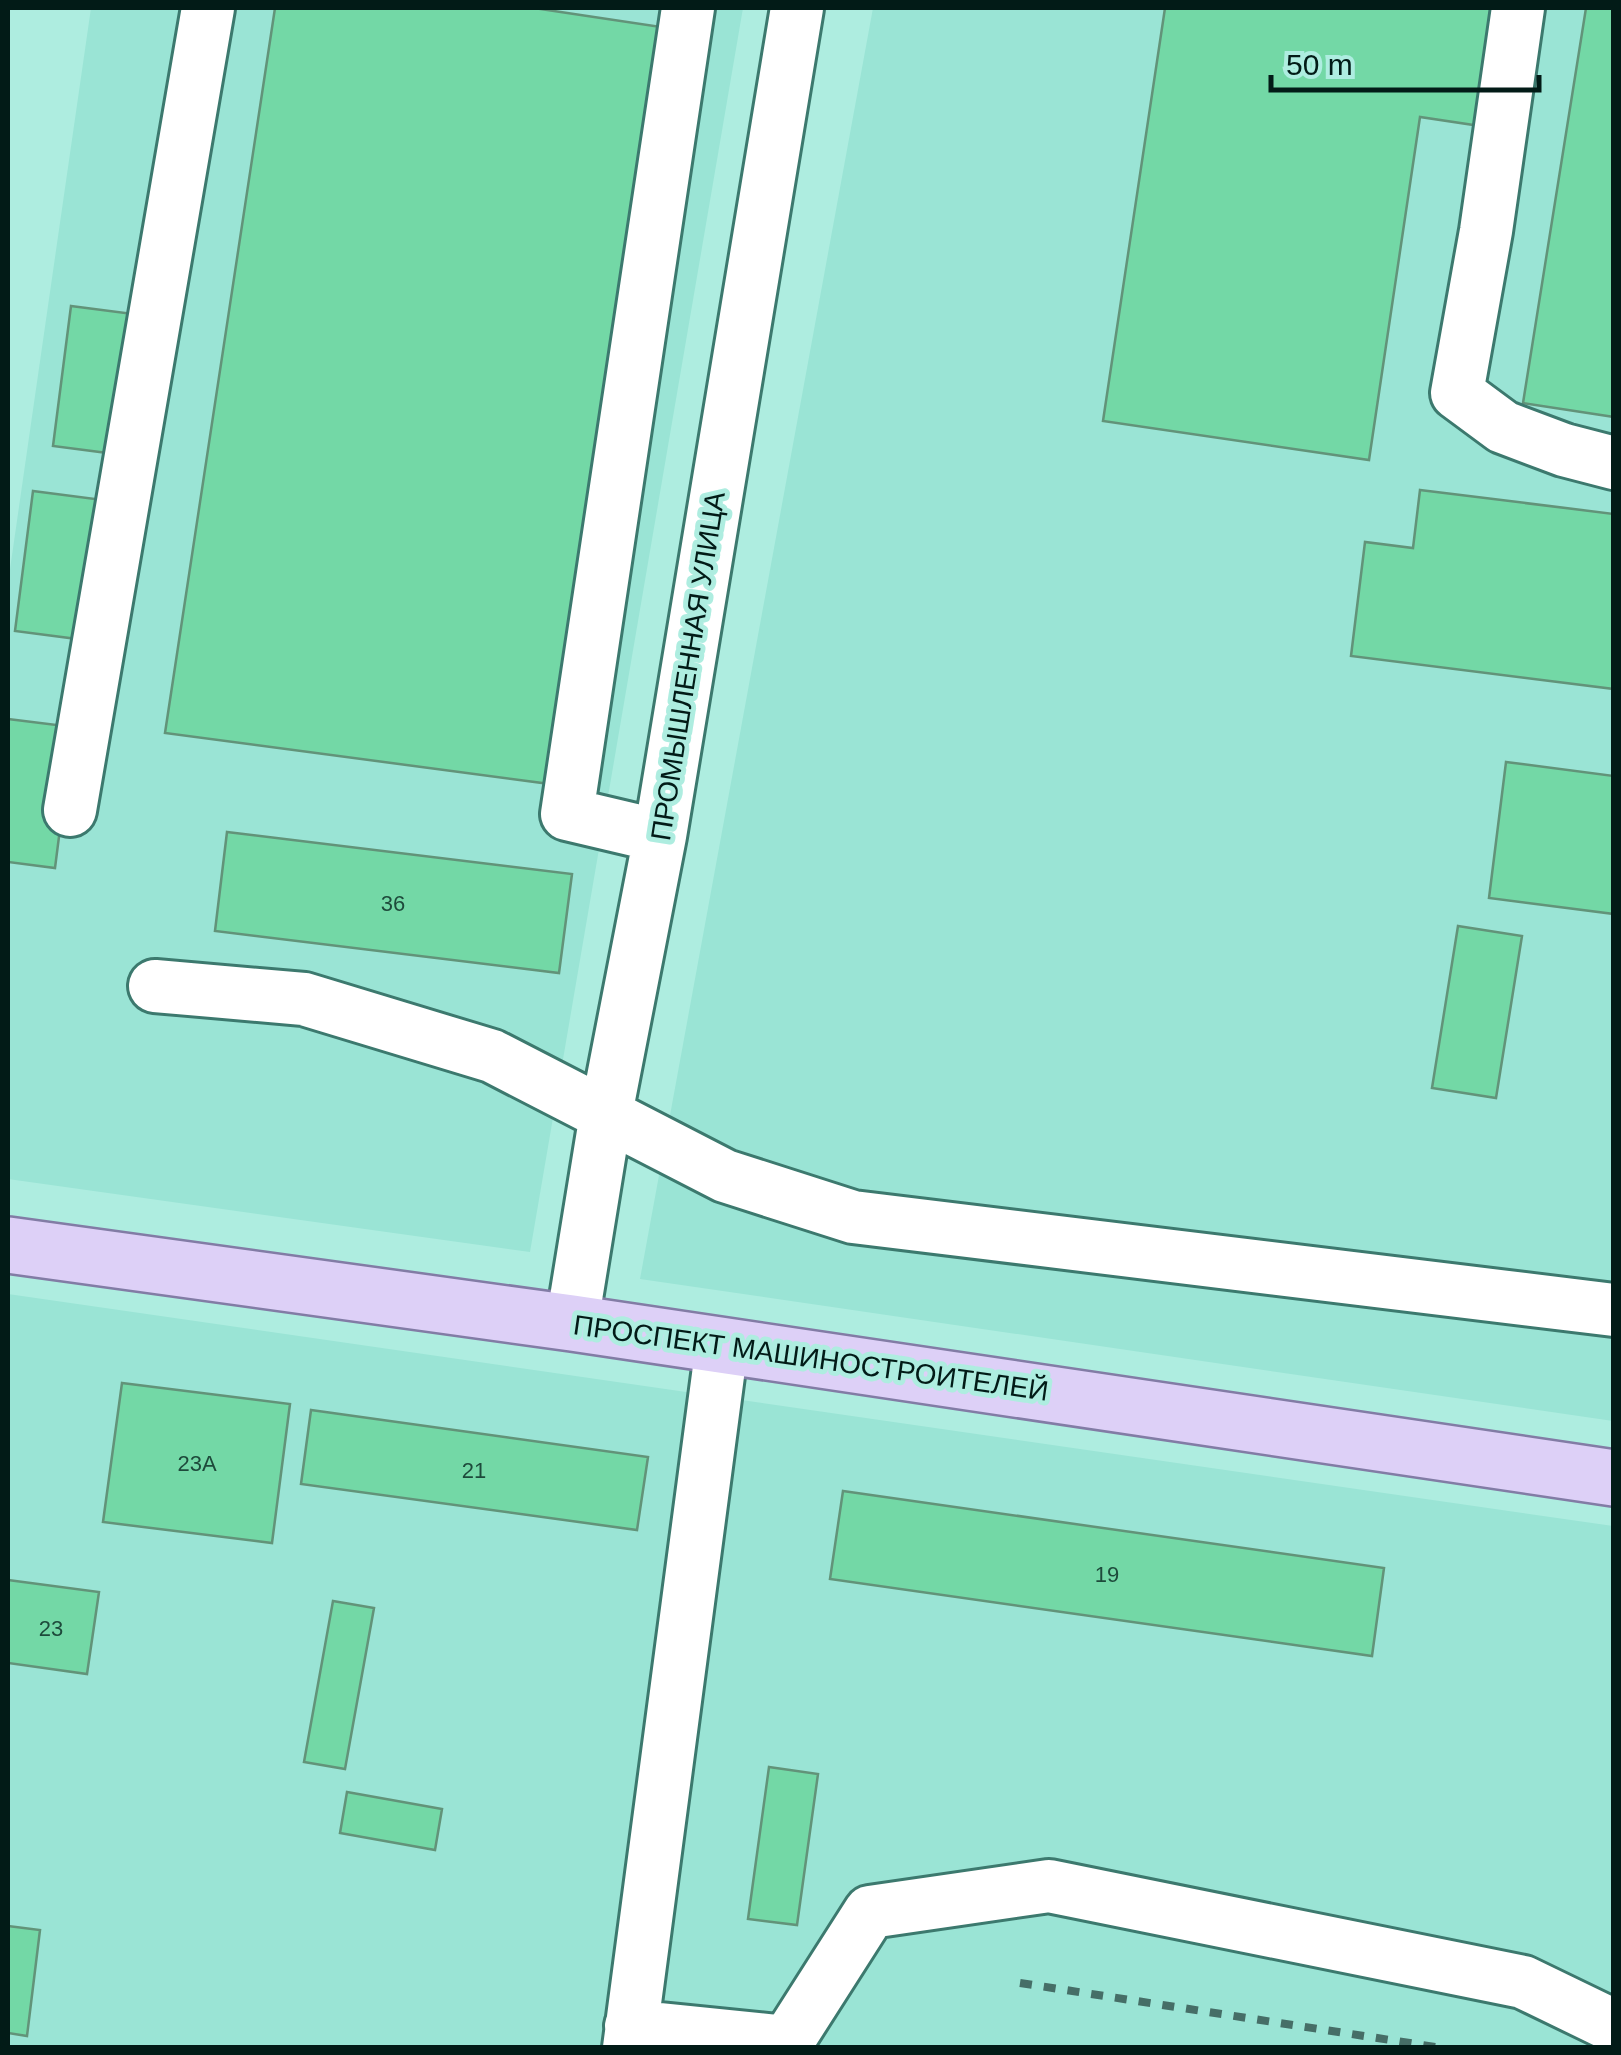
<svg xmlns="http://www.w3.org/2000/svg" width="1621" height="2055" font-family="Helvetica,sans-serif">
<style>
.built{fill:#9ae4d5}
.building{fill:#73d8a6;stroke:#629379;stroke-width:2.5}
.lines{fill:none;stroke-linecap:round;stroke-linejoin:round}
.minor-casing{stroke:#3c796e;stroke-width:58}
.major-casing{stroke:#827ca5;stroke-width:60}
.minor{stroke:#fff;stroke-width:52}
.major{stroke:#ddd0f7;stroke-width:55}
.rail{stroke:#466e67;stroke-width:8;stroke-dasharray:12 12;stroke-linecap:butt}
.labels{text-anchor:middle;dominant-baseline:central;stroke-width:10;stroke-linejoin:round;paint-order:stroke}
.number-label{font-size:22px;fill:#1e4a3b}
.street-label{font-size:28px;fill:#021b17;stroke:#aeede0}
</style>
<rect width="100%" height="100%" fill="#aeede0"/>
<path class="built" d="M91 8H743L530 1252 8 1179V583Z
M873 8H1613V1421L640 1279Z
M8 1294 1613 1526V2047H8Z"/>
<path class="building" d="M275 8H534L661 27 550 784 165 733Z
M1165 8H1505L1487 127 1420 117 1369 460 1103 421Z
M1586 8H1614V417L1523 403Z
M71 306 141 315 123 455 53 446Z
M1420 490 1614 514V689L1351 656 1365 542 1413 548Z
M33 491 103 500 85 640 15 631Z
M8 719 73 727 55 868 8 862Z
M1506 762 1614 776V914L1489 898Z
M227 832 572 874 559 973 215 931Z
M1458 926 1522 936 1496 1098 1432 1088Z
M122 1383 290 1404 272 1543 103 1522Z
M311 1410 648 1457 637 1530 301 1484Z
M843 1491 1384 1568 1372 1656 830 1579Z
M8 1580 99 1592 87 1674 8 1663Z
M333 1601 374 1608 345 1769 304 1762Z
M769 1767 818 1774 797 1925 748 1919Z
M347 1792 442 1809 435 1850 340 1833Z
M8 1926 40 1930 27 2036 8 2033Z"/>
<g class="lines">
<defs>
<path id="minor" d="M1518 8 1486 231 1457 393 1503 427 1564 450 1614 463
M70 810 208 8
M660 836 567 814 688 8
M155 986 304 999 492 1056 725 1176 853 1217 1614 1310
M572 1323 606 1114 660 836 797 8
M631 2026 787 2042 870 1912 1049 1886 1523 1982 1614 2026
M629 2048 722 1345"/>
<path id="major" d="M8 1245 572 1323 1614 1478"/>
</defs>
<use href="#minor" class="minor-casing"/>
<use href="#major" class="major-casing"/>
<use href="#minor" class="minor"/>
<use href="#major" class="major"/>
<path class="rail" d="M1020 1983 1442 2048"/>
</g>
<g class="labels">
<g class="number-label">
<text x="393" y="903">36</text>
<text x="197" y="1463">23А</text>
<text x="474" y="1470">21</text>
<text x="1107" y="1574">19</text>
<text x="51" y="1628">23</text>
</g>
<g class="street-label">
<text transform="translate(688 666) rotate(-81)">ПРОМЫШЛЕННАЯ УЛИЦА</text>
<text transform="translate(811 1358) rotate(8)">ПРОСПЕКТ МАШИНОСТРОИТЕЛЕЙ</text>
</g>
</g>
<rect width="1621" height="2055" fill="none" stroke="#021b17" stroke-width="20"/>
<path d="M1271 75v15h268v-15" fill="none" stroke="#021b17" stroke-width="5"/>
<text x="1286" y="75" font-size="30" fill="#021b17" stroke="#aeede0" stroke-width="8" paint-order="stroke">50 m</text>
</svg>
